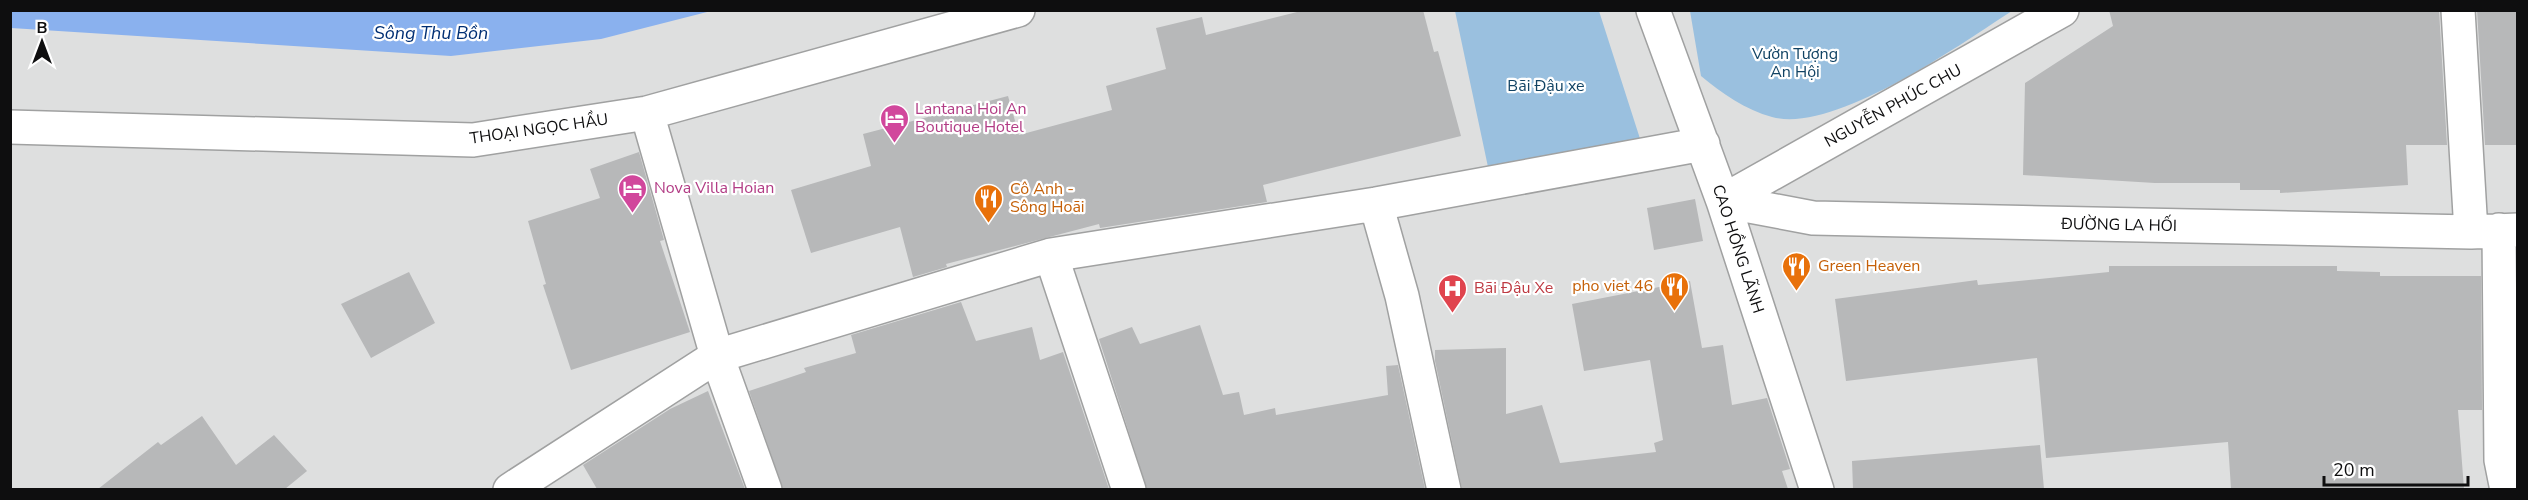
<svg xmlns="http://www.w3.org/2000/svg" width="2528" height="500" font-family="'Nunito Sans',sans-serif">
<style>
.green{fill:#9ac0df}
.water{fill:#8ab1ee}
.building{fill:#b7b8b9}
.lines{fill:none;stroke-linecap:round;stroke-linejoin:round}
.street-casing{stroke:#a0a1a1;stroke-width:36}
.street{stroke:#fff;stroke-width:33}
.labels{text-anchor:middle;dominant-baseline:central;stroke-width:4.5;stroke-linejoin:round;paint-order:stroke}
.park-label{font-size:16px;fill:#114364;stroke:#fff}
.street-label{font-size:16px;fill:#0e0e0f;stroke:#fff}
.hotel-label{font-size:16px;fill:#b23c85;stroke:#fff;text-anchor:start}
.food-label{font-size:16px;fill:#c56008;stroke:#fff;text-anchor:start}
.health-label{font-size:16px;fill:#be3a42;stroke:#fff;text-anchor:start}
.water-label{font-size:18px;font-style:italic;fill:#002f74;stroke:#fff}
</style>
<rect width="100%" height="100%" fill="#dedfdf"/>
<path class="green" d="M1455 11H1599L1643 148 1488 167Z
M1690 11V10L2012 11C1959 45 1835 134 1772 117 1746 110 1721 93 1701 76Z"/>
<path class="water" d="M10 11 11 10 711 11 601 39 451 56 11 28Z"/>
<path class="building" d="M1305 10H1423L1434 52 1438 51 1461 136 1263 185 1267 202 1100 228 1099 224 946 264 947 267 913 277 900 227 811 253 791 190 871 166 863 134 1008 96 1019 135 1112 110 1106 86 1166 69 1156 28 1202 17 1206 35Z
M2109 10H2439L2447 145H2406L2408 185 2280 193V190H2240V183H2155L2023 175 2025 83 2113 26Z
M2477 10H2517V145H2485Z
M639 152 664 240 660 241 690 332 571 370 543 285 546 284 528 221 600 198 590 169Z
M1695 199 1703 241 1654 250 1647 208Z
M2109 266H2337V271L2380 272V276H2481L2482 410H2458L2464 489H2231L2228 442 2046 458 2037 358 1846 381 1835 299 1977 280 1978 285 2109 272Z
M409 272 435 323 371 358 341 304Z
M1690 281 1702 348 1723 345 1732 405 1767 398 1790 469 1782 471 1788 489H1462L1435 361V350L1506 348V414L1542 405 1560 463 1656 452 1654 443 1663 440 1650 360 1584 371 1572 304Z
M961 302 976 341 1032 327 1040 360 1063 352 1109 489H783L749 391 806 372 804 368 856 353 851 335Z
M1200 325 1223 395 1239 392 1244 415 1275 408 1276 415 1388 395 1386 366 1398 365 1425 489H1147L1099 339 1132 327 1140 344Z
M708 391 745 489H597L583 465 670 409Z
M202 416 236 465 274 435 307 471 285 489H98L158 442 161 445Z
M2040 445 2044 489H1853L1852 461Z"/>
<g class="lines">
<defs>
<path id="street" d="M1653 10 1723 201 1817 490
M2458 10 2471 232
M647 113 717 356 765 490
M10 127 473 140 647 113 1018 10
M1723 201 1813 218 2471 232 2518 230
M1723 201 2062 10
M1376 204 1402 296 1444 490
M2499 230 2501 460 2507 490
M1051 255 1129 490
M510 490 717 356 1051 255 1376 204 1703 144"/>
</defs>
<use href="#street" class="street-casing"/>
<use href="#street" class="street"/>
</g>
<defs>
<symbol id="hotel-pin" viewBox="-11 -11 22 30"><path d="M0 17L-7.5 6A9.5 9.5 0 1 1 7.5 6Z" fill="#d1479c" stroke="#fff"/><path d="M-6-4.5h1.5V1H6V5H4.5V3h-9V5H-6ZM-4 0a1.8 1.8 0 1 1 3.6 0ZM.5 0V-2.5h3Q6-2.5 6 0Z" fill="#fff"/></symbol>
<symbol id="restaurant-pin" viewBox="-11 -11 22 30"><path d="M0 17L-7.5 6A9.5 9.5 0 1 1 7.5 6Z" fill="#e8710a" stroke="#fff"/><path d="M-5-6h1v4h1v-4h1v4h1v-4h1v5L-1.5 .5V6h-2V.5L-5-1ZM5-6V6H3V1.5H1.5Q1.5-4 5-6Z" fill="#fff"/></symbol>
<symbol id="hospital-pin" viewBox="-11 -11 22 30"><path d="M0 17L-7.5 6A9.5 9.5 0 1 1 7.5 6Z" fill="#e0444e" stroke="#fff"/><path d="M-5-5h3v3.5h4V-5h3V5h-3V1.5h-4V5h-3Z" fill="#fff"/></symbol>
</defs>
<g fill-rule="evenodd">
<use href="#hotel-pin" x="878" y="102" width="33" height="45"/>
<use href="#hotel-pin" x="616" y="172" width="33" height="45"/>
<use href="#restaurant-pin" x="972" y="182" width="33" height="45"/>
<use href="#restaurant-pin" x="1780" y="250" width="33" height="45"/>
<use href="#restaurant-pin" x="1658" y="270" width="33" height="45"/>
<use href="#hospital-pin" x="1436" y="272" width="33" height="45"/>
</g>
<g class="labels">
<g class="park-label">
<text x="1795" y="54">Vườn Tượng<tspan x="1795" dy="18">An Hội</tspan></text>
<text x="1546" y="86">Bãi Đậu xe</text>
</g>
<g class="street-label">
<text transform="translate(1893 106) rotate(-29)">NGUYỄN PHÚC CHU</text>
<text transform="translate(539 129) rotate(-8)">THOẠI NGỌC HẦU</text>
<text transform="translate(2119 225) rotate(1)">ĐƯỜNG LA HỐI</text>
<text transform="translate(1738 249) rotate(72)">CAO HỒNG LÃNH</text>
</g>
<g class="hotel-label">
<text x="915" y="109">Lantana Hoi An<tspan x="915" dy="18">Boutique Hotel</tspan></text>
<text x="654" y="188">Nova Villa Hoian</text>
</g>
<g class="food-label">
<text x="1010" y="189">Cô Anh -<tspan x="1010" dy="18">Sông Hoāi</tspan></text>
<text x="1818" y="266">Green Heaven</text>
<text x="1653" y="286" text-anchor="end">pho viet 46</text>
</g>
<g class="health-label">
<text x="1474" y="288">Bãi Đậu Xe</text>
</g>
<g class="water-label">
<text x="431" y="33">Sông Thu Bồn</text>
</g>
</g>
<rect width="2528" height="500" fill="none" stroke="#0e0e0f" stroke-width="24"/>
<g transform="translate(42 42)" stroke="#ffffff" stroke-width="4.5" paint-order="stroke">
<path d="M0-4.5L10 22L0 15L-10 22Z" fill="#0e0e0f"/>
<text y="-9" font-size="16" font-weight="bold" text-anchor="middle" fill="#0e0e0f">B</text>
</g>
<path d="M2324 476v9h144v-9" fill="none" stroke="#0e0e0f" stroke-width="3"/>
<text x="2333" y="476" font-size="18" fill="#0e0e0f" stroke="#ffffff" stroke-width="4.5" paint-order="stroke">20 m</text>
</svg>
